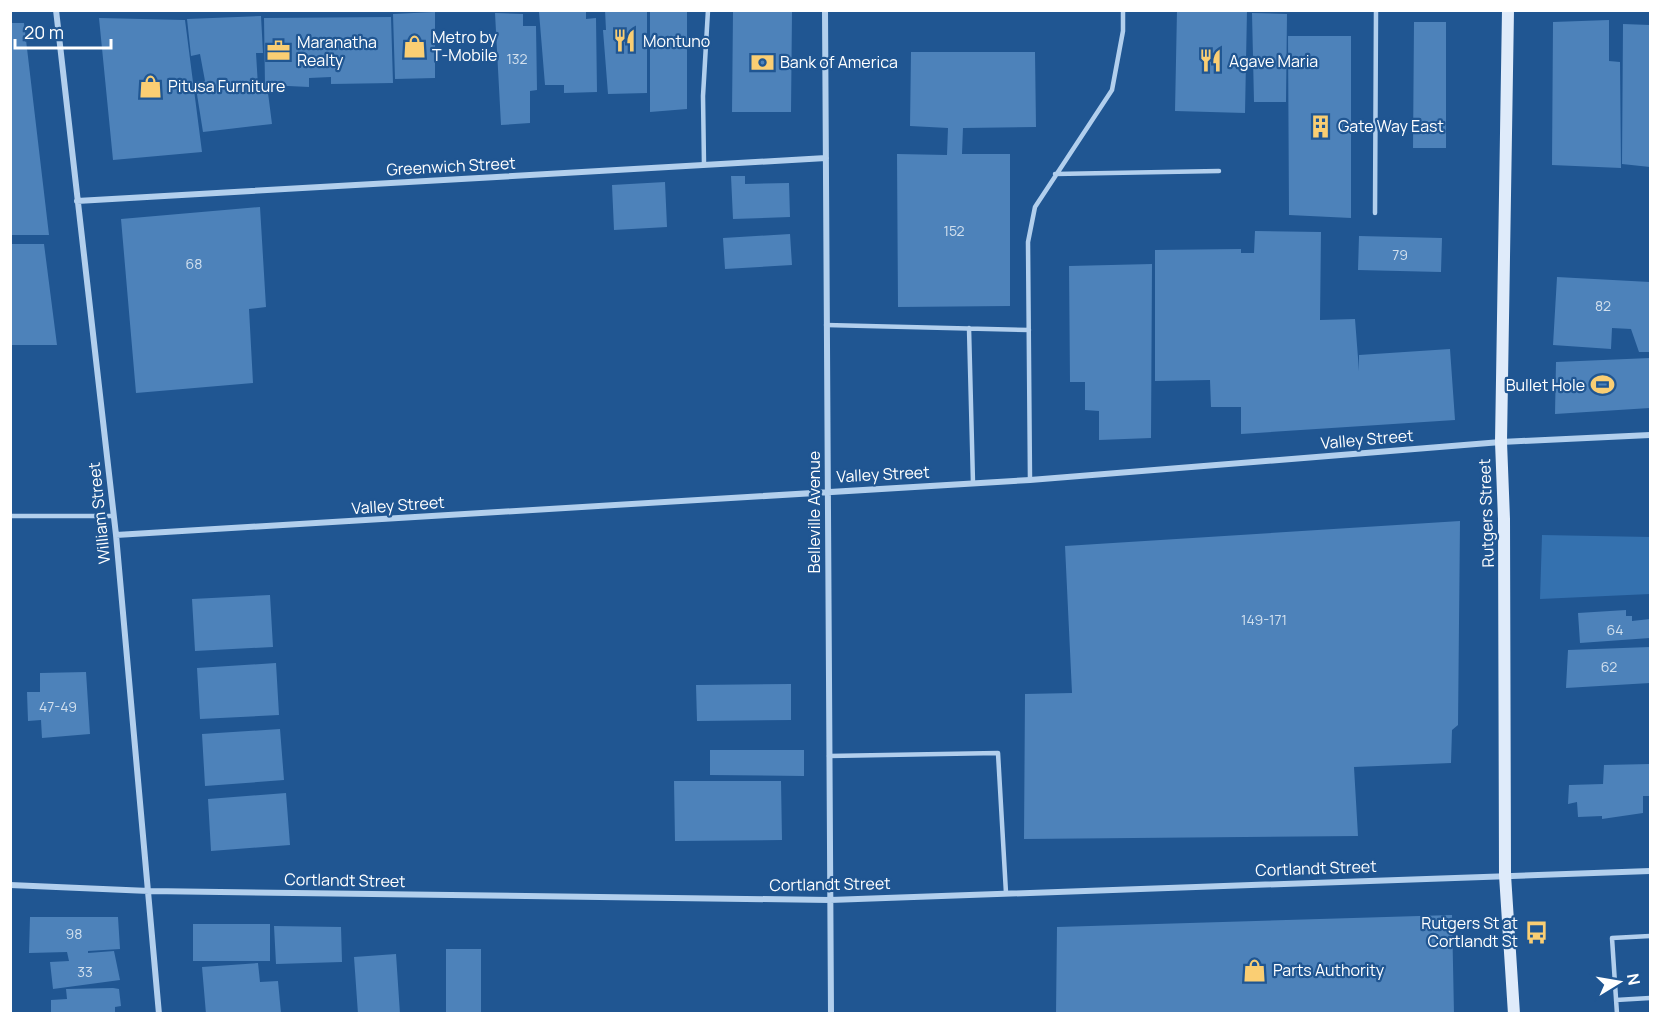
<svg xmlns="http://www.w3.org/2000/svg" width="1661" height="1024" font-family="Manrope,sans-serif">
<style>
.green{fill:#3471af}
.building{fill:#4d82ba}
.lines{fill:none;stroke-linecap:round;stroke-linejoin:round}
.service{stroke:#b2cfed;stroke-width:4.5}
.minor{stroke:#b2cfed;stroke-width:6}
.secondary{stroke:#dfebfa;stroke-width:12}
.labels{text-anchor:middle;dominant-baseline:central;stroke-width:4.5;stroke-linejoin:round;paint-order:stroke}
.number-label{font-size:14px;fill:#d2e0ee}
.poi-label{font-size:16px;fill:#fff;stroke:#205692;text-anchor:start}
.street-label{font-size:16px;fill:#fff;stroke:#205692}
</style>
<rect width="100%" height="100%" fill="#205692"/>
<path class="green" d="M1542 535 1650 537V594L1540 599Z"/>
<path class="building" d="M586 10V19L596 18 597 92 564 93V85H545L539 12Z
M605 10H647V93L608 94 603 30H606Z
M1177 10H1247L1245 113 1175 111Z
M687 11V109L650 112V12Z
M733 11 792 12 791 112H732Z
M435 12V78L395 79 393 14Z
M495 13 523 14V26H536L537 90 530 91V123L501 125Z
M1252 13 1287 14 1286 102H1254Z
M261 16 263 53H256L258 86H265L264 18 391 17 393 83 331 84V77L309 78V87L267 85 272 124 203 132 195 82 205 81 200 54 191 56 187 19Z
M99 18 185 20 202 152 113 160Z
M1609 20V61L1620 62 1621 168 1552 165 1553 22Z
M1414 22H1446V148H1413Z
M10 23H24L49 235H10Z
M1623 24 1650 25V167L1622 164Z
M1288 36H1351V218L1289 215Z
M911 52H1035L1036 127 963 128 962 154H1010V306L898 307 897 154 947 155 948 128 910 126Z
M731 176H745V184L789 183 790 217 733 219Z
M665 182 667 227 614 230 612 185Z
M260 207 266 307 249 309 253 383 136 393 121 219Z
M1255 231 1321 232 1320 320 1355 319 1359 371V355L1450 349 1455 420 1241 434V407H1211L1210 380 1155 381V250L1241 249V253H1254Z
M790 234 792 265 725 269 723 238Z
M1359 236 1442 238 1441 272 1358 270Z
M10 244H44L57 345H10Z
M1152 264 1151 438 1099 440V411L1085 410V382H1070L1069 266Z
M1557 277 1650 282V352H1639L1631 329 1612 328 1611 349 1553 345Z
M1650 358V408L1555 414 1556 362Z
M1460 521 1458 725 1452 730 1451 763 1354 767 1358 836 1024 839 1025 694 1072 693 1065 546Z
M270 595 273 647 195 651 192 599Z
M1626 610V616H1632V621L1650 619V638L1580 643 1578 613Z
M1650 647V683L1566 688 1568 650Z
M276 663 279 715 200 719 197 668Z
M86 672 90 734 42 738 41 720 28 721 27 692H40V673Z
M791 684V720L697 721 696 685Z
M280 729 284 780 205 786 202 734Z
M710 750H804V776L710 775Z
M1650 764V796H1643V813L1602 819V816L1578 817 1577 802 1568 804 1569 785 1603 784 1604 765Z
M674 781H781L782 840 675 841Z
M286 793 290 845 211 851 208 799Z
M1452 915 1454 1014H1056L1057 927Z
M30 917H118L120 949 88 951V953L114 951 120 980 53 989 50 962 69 961 67 952 29 953Z
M193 924H270V961H193Z
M274 926 341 927 342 962 276 964Z
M446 949H481V1014H446Z
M396 954 400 1014H358L354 957Z
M258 963 260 982 278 981 281 1013 206 1014 202 967Z
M113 988 119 989 121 1006 115 1007V1014H51V1000L67 999 66 989Z"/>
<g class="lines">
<path class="service" d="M704 165 703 96 708 10
M1055 174 1219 171
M1375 213 1376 10
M826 325 1029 330
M969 328 973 483
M1030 480 1028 242 1035 207 1112 90 1123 31V10
M10 516H113
M829 756 998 753 1006 893
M1616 1000 1650 998
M1617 1014 1612 938 1650 936"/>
<path class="minor" d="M56 10 116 535 159 1014
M825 10 831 1014
M77 201 826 158
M116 535 1030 480 1501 442 1650 435
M10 885 149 891 830 900 1650 871"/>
<path class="secondary" d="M1508 10 1501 442 1504 519 1505 875 1514 1014"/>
</g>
<defs>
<symbol id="restaurant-bare" viewBox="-9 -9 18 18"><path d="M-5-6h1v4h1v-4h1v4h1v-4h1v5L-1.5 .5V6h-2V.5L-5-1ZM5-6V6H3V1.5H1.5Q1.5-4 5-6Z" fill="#face73" stroke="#205692" stroke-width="2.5" paint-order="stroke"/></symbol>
<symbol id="shop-bare" viewBox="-9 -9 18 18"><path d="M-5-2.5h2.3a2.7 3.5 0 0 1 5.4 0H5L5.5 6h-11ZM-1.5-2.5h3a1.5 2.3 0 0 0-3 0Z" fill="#face73" stroke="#205692" stroke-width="2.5" paint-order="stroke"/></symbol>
<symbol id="office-bare" viewBox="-9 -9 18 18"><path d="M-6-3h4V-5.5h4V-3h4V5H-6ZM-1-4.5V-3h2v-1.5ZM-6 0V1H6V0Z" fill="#face73" stroke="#205692" stroke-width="2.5" paint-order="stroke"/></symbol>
<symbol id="bank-bare" viewBox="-9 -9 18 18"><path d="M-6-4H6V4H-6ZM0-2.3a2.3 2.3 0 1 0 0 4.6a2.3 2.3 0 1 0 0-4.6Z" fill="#face73" stroke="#205692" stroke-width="2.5" paint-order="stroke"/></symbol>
<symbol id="building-bare" viewBox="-9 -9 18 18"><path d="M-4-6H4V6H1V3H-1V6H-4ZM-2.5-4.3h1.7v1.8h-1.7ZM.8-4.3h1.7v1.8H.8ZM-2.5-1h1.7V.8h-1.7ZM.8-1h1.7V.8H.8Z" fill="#face73" stroke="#205692" stroke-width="2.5" paint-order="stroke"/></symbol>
<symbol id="stadium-bare" viewBox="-9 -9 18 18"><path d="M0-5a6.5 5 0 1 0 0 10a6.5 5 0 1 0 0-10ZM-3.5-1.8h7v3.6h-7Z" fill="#face73" stroke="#205692" stroke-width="2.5" paint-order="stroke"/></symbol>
<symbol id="bus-bare" viewBox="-9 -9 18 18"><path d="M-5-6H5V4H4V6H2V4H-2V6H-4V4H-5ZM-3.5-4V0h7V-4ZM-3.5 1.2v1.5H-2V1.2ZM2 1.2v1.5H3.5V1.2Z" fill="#face73" stroke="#205692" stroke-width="2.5" paint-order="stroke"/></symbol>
</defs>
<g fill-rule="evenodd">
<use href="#restaurant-bare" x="608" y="24" width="33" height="33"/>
<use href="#shop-bare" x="398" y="30" width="33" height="33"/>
<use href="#office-bare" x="262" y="34" width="33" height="33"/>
<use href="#restaurant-bare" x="1194" y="44" width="33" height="33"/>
<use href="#bank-bare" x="746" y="46" width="33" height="33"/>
<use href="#shop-bare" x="134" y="70" width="33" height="33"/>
<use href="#building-bare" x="1304" y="110" width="33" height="33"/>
<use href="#stadium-bare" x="1586" y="368" width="33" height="33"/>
<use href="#bus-bare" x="1520" y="916" width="33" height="33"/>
<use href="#shop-bare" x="1238" y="954" width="33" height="33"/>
</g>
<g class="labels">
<g class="number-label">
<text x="517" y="58">132</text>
<text x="954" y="230">152</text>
<text x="1400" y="254">79</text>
<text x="194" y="263">68</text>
<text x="1603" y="305">82</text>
<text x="1264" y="619">149-171</text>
<text x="1615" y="629">64</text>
<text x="1609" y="666">62</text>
<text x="58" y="706">47-49</text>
<text x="74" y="933">98</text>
<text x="85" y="971">33</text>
</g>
<g class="poi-label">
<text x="432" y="37">Metro by<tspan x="432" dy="18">T-Mobile</tspan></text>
<text x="643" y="41">Montuno</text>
<text x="297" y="42">Maranatha<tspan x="297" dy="18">Realty</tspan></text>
<text x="1229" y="61">Agave Maria</text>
<text x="780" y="62">Bank of America</text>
<text x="168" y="86">Pitusa Furniture</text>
<text x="1338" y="126">Gate Way East</text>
<text x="1585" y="385" text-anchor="end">Bullet Hole</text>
<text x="1518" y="923" text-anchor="end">Rutgers St at<tspan x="1518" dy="18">Cortlandt St</tspan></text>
<text x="1273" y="970">Parts Authority</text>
</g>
<g class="street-label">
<text transform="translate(451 166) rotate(-3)">Greenwich Street</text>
<text transform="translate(1367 439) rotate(-5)">Valley Street</text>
<text transform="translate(883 474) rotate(-3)">Valley Street</text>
<text transform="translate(398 505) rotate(-4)">Valley Street</text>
<text transform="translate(814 512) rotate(-90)">Belleville Avenue</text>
<text transform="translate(99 513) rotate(-96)">William Street</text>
<text transform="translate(1486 513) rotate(-92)">Rutgers Street</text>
<text transform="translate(1316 868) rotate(-2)">Cortlandt Street</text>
<text transform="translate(345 880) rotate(1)">Cortlandt Street</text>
<text transform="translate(830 884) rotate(-1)">Cortlandt Street</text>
</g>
</g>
<rect width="1661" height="1024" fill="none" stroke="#ffffff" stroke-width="24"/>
<g transform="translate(1619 982) rotate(79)" stroke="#205692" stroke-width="4.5" paint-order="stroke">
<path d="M0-4.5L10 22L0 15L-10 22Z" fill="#ffffff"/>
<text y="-9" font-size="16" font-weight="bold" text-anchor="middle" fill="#ffffff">N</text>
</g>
<path d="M15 39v9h96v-9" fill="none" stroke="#ffffff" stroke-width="3"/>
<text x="24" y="39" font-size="18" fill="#ffffff" stroke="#205692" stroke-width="4.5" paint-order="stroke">20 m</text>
</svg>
